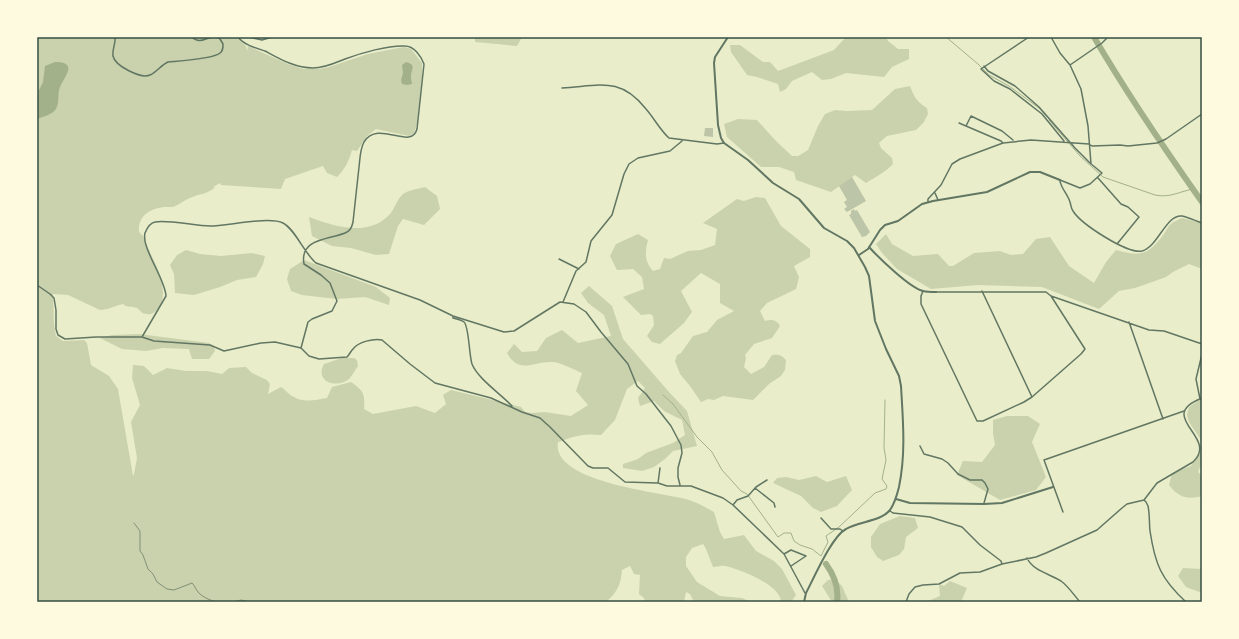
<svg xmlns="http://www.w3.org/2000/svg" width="1239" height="639" font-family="Signika,sans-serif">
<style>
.green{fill:#cad2ad}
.water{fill:#a3b18a}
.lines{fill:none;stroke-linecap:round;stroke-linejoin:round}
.stream{stroke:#a3b18a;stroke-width:1}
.river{stroke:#a3b18a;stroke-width:6}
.building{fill:#bcc5a7}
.path{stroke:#344e41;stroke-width:0.5}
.minor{stroke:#617663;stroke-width:1.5}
.tertiary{stroke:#617663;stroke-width:2}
.neatline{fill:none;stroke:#344e41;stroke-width:1.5}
</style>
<rect width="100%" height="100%" fill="#e9edc9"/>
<path class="green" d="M37 37H236L246 46 247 51 248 46 288 64 304 69H319L329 67 368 54 393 49 405 47 411 49 422 63V77L417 124 414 133 409 136 376 129 367 136 357 151 352 150C349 161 345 169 337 177L327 173 323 166 285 179 281 189 221 185 220 183 213 187H215C209 194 198 194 190 198 184 200 179 205 173 207 170 207 167 207 164 207 149 209 138 216 139 232L143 236C150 256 173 289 158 309 155 312 152 315 147 314 142 314 141 311 137 308 132 306 127 308 123 304 115 306 107 310 100 310L68 295 53 294 54 324 56 336 63 341 84 340 87 343 91 365 109 376 118 389 133 476 134 474 137 458 131 422 140 405 132 378 133 365 144 366 153 375 167 368 186 371H207L222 374 229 368 246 367 252 373 267 380 270 384 268 394 281 387C286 390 289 395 294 397 303 403 316 400 327 398L332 387 351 382C364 391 365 394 364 409L373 414 416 406 435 413 446 404 443 395 451 390 521 407 525 412 532 413 545 412 571 416 588 405 576 391 582 373C575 370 560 362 552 362 534 361 519 375 507 353L514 344 522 352 537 351 546 338 562 330 578 343 611 336 604 315 588 303 581 293 589 286 612 306 623 339 669 392 687 411 697 446 673 451 665 459 654 467 642 471 623 468V464L638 459 646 453 673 443 685 435 682 420 664 411 654 401 640 406 638 398 645 388 638 381 627 389 615 420 601 435C583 433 575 436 558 442 551 482 660 492 686 499 696 502 705 507 714 512L720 532 724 539 744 535 756 551 774 561 782 569 796 595 791 602H781C781 585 739 569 725 566 721 565 717 567 713 567L706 549 703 544 692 548 686 557V566L697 582 720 596 742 598 751 602H694L690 594 686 592 684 602H645L644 598 639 594 640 575 634 574 630 566 622 570C621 584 617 593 606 602H37Z
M475 37H522L517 46 475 42Z
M846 37H886L888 41 898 49H909V59L892 67 884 77 846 73 831 79 822 80 812 72 792 81 786 89 780 92 778 84 757 77 747 75 731 52 730 45H740L763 62H770L778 71 834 50Z
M910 86C914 97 917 102 927 108L928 114 924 122 916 130 887 136 879 143 881 148 892 158 893 164C886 172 875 177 866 183L855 175 831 192 796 180 794 172 779 167H761L727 137 724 124 738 119 757 120 776 141 792 156H798L808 150 818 126 825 114 835 110 847 111 872 110 895 89Z
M425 187 437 196 440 209 424 225 403 219 398 226 389 254 376 255 351 248 332 246 312 236 309 217C333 226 367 237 388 216 394 211 396 201 402 195 407 190 418 189 425 187Z
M756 197 765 198 781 226 810 249V257L794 266 799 277 796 289 767 303 760 311 765 321C771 319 777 320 780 326L772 338 754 344 745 355 746 358 744 367 751 374 764 367 772 355C779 354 782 355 786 360L785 370 781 376 769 384 753 400 723 396 714 400 708 399 701 402 690 386 680 374 675 361 677 355 681 353 693 336 707 332 717 320 734 311 720 303V284L701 273 681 291 692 312 684 323 660 344 652 342 647 336 654 325 653 316 650 314 641 315 623 297 644 289 642 277 633 269 617 270 610 256 616 244 638 234 648 240C645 252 644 261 653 271L660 269 664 258 670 259 688 251 701 250 715 245 717 229 703 223 737 199 744 201Z
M1182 218 1202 223V269L1189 264 1173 272 1166 277 1155 281 1135 288 1119 291 1099 309 1042 287 978 285 931 289 897 269 882 253 876 244 886 234 892 244 913 256 938 254 949 266H953L974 253 1000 251 1011 255 1023 254 1036 239 1050 237 1069 266 1094 283 1106 262 1116 250C1142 257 1148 255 1164 234 1166 231 1168 226 1171 224 1174 221 1178 220 1182 218Z
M186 250 200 254 221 256 252 253 265 256 263 264 256 277 237 280 220 287 194 295 175 293 174 274 170 265 177 255Z
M304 260 376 287 390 298 389 305 365 297 337 299 302 295 291 291 287 279 290 269 298 264Z
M139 334 209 343 214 347 215 351 209 359H192L189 349 163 348 146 351 122 349 100 338 112 335Z
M342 358H354L357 360 358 366C355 370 352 376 349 379 337 389 314 382 324 364Z
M1202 398V449L1201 440 1189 422 1187 415 1189 407Z
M1007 416H1028L1040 424 1032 442 1046 477 1036 490 1000 500 957 475 963 461 982 462 995 445 993 433V420Z
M1202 450V462L1198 472 1202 476V496C1187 500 1178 497 1169 485L1172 473 1191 466Z
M816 476 827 482 846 476 852 490 837 506 821 512 813 508 801 496 773 483 777 478 786 477 799 480Z
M900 516 915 518 918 528 906 537 904 549 899 555 883 561 877 557 871 547V537L880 524Z
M1183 568 1202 569V593L1186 587 1178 576Z
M835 579 842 586 849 602H832L822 586 828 580Z
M950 581 967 588 961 602H926L940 596 939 584 944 586Z"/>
<path class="water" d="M55 62C79 62 64 77 60 87 57 94 60 102 56 109 53 114 43 117 37 119V94L43 82 45 66Z
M406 62C418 65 410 70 411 78 411 80 412 82 412 84L407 85 402 84 401 80 403 73 402 65Z"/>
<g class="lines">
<path class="stream" d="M946 37 978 64 989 75 1009 86 1039 108 1047 117
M1049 120 1080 156 1103 177 1155 195C1170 198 1178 192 1193 189
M663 395 673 404 697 437 712 452 722 470 741 491 747 494 778 537 784 533H791L794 541 800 545 812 549 821 556 828 542 826 536 839 527 875 493 886 489 887 486 882 479 886 460 884 448 885 400"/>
<path class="river" d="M1094 37C1127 94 1164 148 1202 202
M826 564C834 575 839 588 837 602"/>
</g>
<path class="building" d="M705 128H713V137L704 136Z
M852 177 866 201 847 212 844 209 847 207 844 202 847 200 839 186Z
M854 209 855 211 857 210 870 232 866 236 862 237 849 215 851 214V211Z"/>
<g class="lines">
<path class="path" d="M134 523 140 531V551L143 555 148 569 153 574 157 582 167 589 174 590 192 583C195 586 195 588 198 592 202 597 210 600 216 602
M233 602 241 600 250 602"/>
<path class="minor" d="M115 37C116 43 112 49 113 56 115 66 141 79 150 75 157 72 161 65 168 62 178 61 214 59 220 53 223 51 223 48 223 44L220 39 217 37
M192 37C199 44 204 39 212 37
M238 37C244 45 256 48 265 51 280 59 295 68 313 68 325 68 335 63 345 59 361 53 389 45 405 46 414 46 421 56 424 64L417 129C411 151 378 119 364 142 360 149 360 159 359 167 357 185 355 204 353 222 352 227 351 230 347 232 332 240 299 237 304 264L321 275 330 283 337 301 332 311 312 319 308 322 301 348
M249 37 262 40 272 37
M1029 37 981 69 994 81 1010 89 1042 114 1064 141
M1051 37 1060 53 1070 65 1081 89 1088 126 1091 164
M1070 65 1102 43 1108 37
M984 66 988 71 1015 86 1039 107 1075 148 1090 163 1102 173 1090 184 1080 188 1060 180
M562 88C599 86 620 76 646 109 654 118 660 130 669 138L717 144 724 143
M959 123 966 126
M1003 143 1001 141 966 126 971 116 1002 131 1013 140
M1098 178 1121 204 1128 207 1139 217 1117 244
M1060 181C1061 188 1068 195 1070 202 1071 205 1071 209 1073 211 1081 224 1127 254 1142 251 1158 247 1166 214 1182 216 1188 217 1196 221 1202 223
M935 193 938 200
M928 202V199L941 185 952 164 960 159 1003 143 1031 140 1089 144 1092 146 1120 145 1128 146 1157 143 1166 139 1202 114
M559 259 579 269
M37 285 50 294 54 298 56 310V329L58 335 65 339 96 337H142L154 341 210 345 224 351 261 343 275 342 301 348 309 356 319 359 347 357C350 354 350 352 353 349 358 342 374 338 382 340L410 364 435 383 491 398 522 412 540 418 550 427 588 466 593 468H608L625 482 658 483 667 486H691L723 498 733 505 784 554 805 593
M923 291 921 296V304L977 421H983L1024 402 1032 397 1081 354 1085 349 1051 296 1046 292H936
M982 291 1032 397
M1051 296 1149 330 1164 331 1202 344
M563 302 576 271 586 262 591 241 612 215 624 174 629 164 638 158 670 151 682 141
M453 316V318C456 319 461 320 464 322 469 326 469 355 472 364 478 379 501 394 512 406
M1129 322 1163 419
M142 337 166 296C165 278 141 248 145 233 147 228 150 223 155 222 166 219 196 226 210 226 227 226 269 216 283 223 295 229 304 253 316 263L420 300 453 316 504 332 514 331 560 302 574 304 586 312 601 332 628 364 637 386 646 394 671 426 681 445 682 453 678 468V477L680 485
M1200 399 1196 379 1202 354
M920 446 924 454 942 459 948 463 958 474 970 480H982L985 483 988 489 984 503
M658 483 660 468
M755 488 774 503 775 507
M1144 500 1146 502 1148 506C1150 515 1149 523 1150 531 1155 564 1161 579 1186 602
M733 505 737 500 748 496 756 487 767 480
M890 511 893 513 930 517 962 527 980 545 1001 561 1002 564
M1063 512 1044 460 1184 411
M821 518 831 529H840L843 531
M784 554 791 550 806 556 791 566
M1027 558C1033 571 1050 574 1061 581 1068 586 1074 595 1080 602
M906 602 909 594 915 587 923 585 939 584 960 573 980 572 1002 564 1036 557 1046 553 1097 530 1122 508 1127 504 1144 500 1157 483 1193 462C1220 437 1154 417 1202 398"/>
<path class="tertiary" d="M728 37 715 57 714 63 718 125 721 138 724 143 748 160 773 183 799 199 824 228 847 241 854 248 865 267 869 276 875 321 886 349 899 376 901 386C903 421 906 453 899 487 897 495 895 503 890 510 880 522 859 521 846 529 832 536 814 578 806 593L804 602
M869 247C879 258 910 288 923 291 927 292 932 292 936 292
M859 255 868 249 880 230 885 225 898 221 922 204 933 201 987 192 1030 172H1040L1060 180
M896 499 910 503 984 504 1002 503 1053 487"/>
</g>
<rect width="1239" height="639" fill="none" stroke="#fefae0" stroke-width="76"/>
<rect x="38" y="38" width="1163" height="563" class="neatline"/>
</svg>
